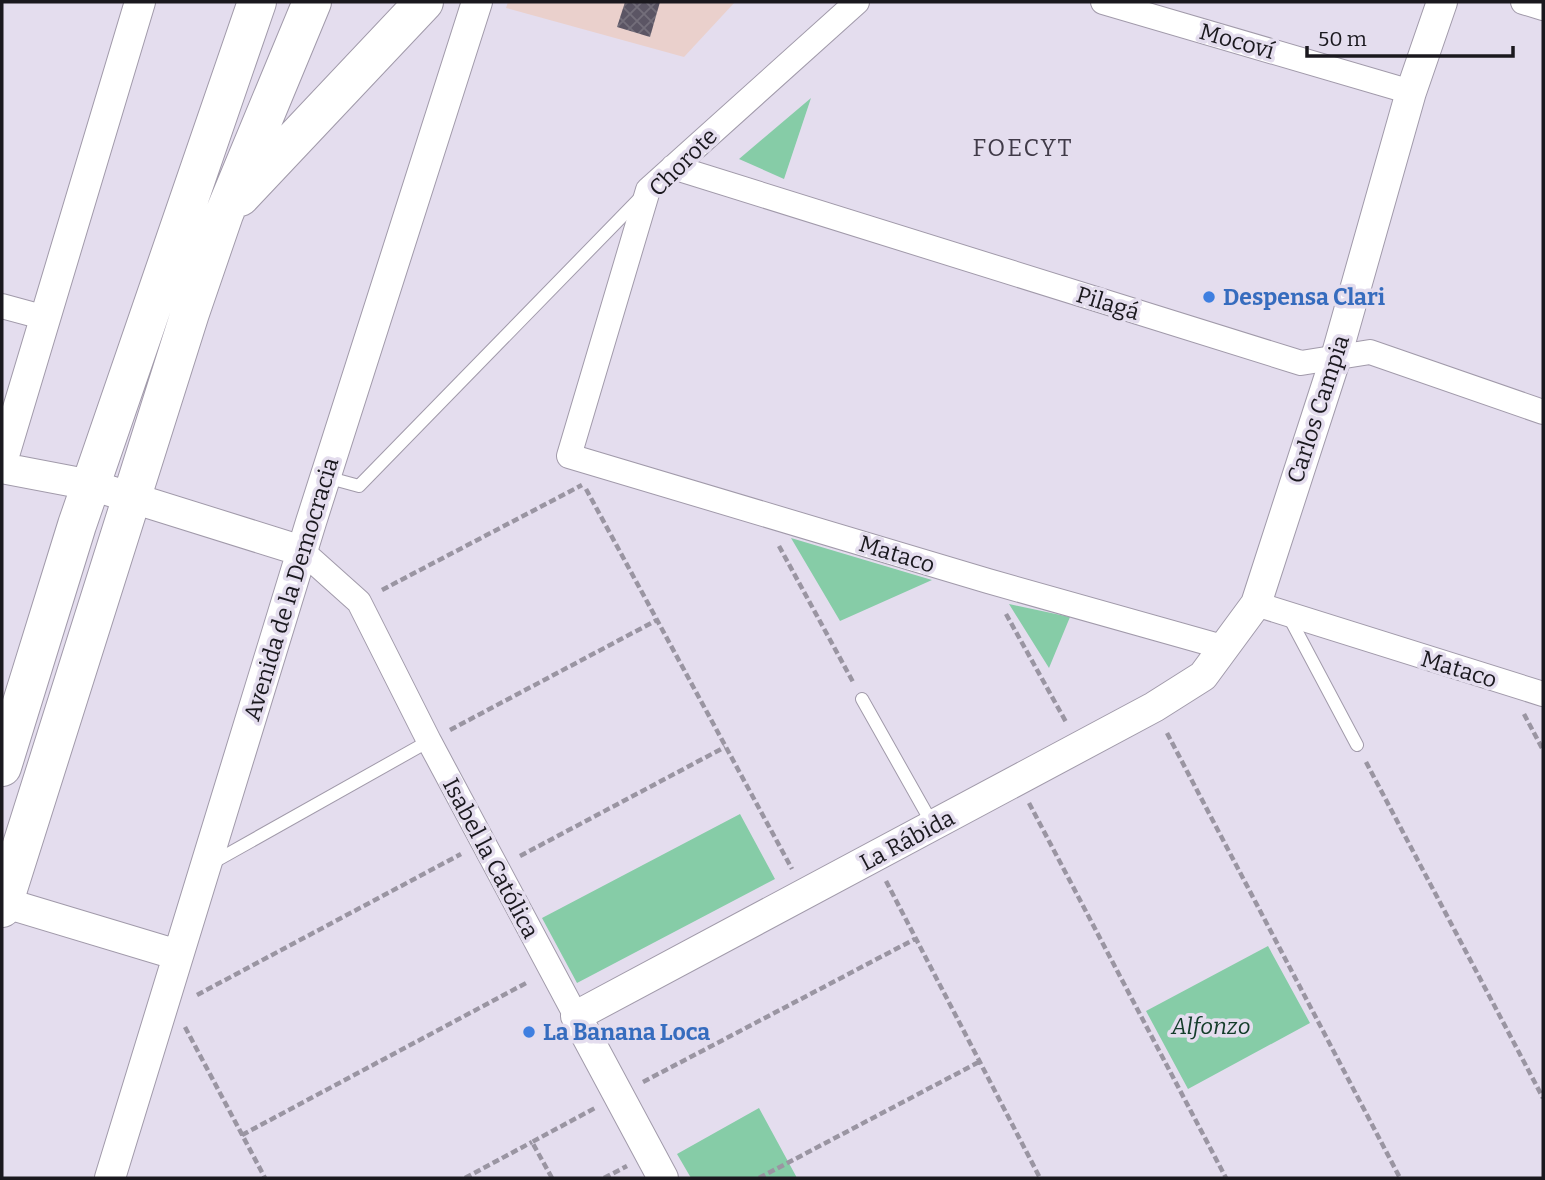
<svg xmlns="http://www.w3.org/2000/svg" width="1545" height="1180" font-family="Bitter,serif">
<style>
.commercial{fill:#ead0cc}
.park{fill:#86cca7}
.building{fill:url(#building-cross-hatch)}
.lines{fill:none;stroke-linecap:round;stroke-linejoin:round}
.service-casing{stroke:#a19aaa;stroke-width:14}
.minor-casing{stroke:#a19aaa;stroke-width:26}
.tertiary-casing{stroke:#a19aaa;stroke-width:32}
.trunk-casing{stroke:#a19aaa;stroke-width:40}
.path{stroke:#9a95a2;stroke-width:4.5;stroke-dasharray:7 3.5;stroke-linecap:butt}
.service{stroke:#fff;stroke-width:12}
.minor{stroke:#fff;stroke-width:24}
.tertiary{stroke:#fff;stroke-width:30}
.trunk{stroke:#fff;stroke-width:38}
.shop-dot{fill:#3f7fe0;stroke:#e4ddee;stroke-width:2.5}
.labels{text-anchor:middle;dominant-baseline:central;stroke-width:7;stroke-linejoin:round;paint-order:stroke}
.street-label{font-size:23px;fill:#1a181e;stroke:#e4ddee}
.shop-label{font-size:23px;font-weight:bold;fill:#366cbe;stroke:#e4ddee;text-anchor:start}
.park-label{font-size:23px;font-style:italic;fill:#133c29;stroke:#e4ddee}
.neighbourhood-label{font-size:24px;letter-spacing:2px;fill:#403a48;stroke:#e4ddee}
</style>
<defs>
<pattern id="building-cross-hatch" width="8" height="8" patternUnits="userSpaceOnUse" patternTransform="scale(1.75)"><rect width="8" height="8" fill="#5b5564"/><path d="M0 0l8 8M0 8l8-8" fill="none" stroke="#736e7a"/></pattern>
</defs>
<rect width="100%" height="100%" fill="#e4ddee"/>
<path class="commercial" d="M508 2H735L684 57 506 8Z"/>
<path class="park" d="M811 98 784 179 739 159Z
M791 538 932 580 840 621Z
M1009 604 1070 617 1049 668Z
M740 814 775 879 577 983 542 918Z
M1268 946 1310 1023 1188 1089 1146 1011Z
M759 1108 797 1178H691L677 1154Z"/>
<path class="building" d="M625 2H660L650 37 617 27Z"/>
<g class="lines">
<defs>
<path id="service" d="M326 477 359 486 641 197
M1289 617 1357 745
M862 699 933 825
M212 863 429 741"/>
<path id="minor" d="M857 2 648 190 569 456 988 581 1226 648
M1103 2 1411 92
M1523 2 1543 8
M673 167 1301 363 1370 352 1543 412
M2 306 46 318
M302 551 359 602 429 741 576 1016
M1256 604 1543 694"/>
<path id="tertiary" d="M2 462 140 2
M2 468 91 485 302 551
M2 902 178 955
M110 1178 311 522 477 2
M663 1178 576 1016 1154 707 1203 676 1256 604 1336 357 1411 92 1442 2"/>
<path id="trunk" d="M240 197 424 2
M2 767 77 525 257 2
M2 908 190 313 224 214 312 2"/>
</defs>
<use href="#service" class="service-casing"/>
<use href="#minor" class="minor-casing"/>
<use href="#tertiary" class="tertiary-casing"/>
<use href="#trunk" class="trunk-casing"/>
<path class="path" d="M586 489 792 869
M779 546 853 682
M382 590 582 485
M1006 614 1066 722
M1524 714 1543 750
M450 730 657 620
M1167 733 1400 1178
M1366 762 1543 1098
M1029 803 1226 1178
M520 856 725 747
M886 881 1040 1178
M197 995 461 854
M185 1027 265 1178
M643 1082 915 939
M242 1135 528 982
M465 1178 532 1142
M552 1178 532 1142 595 1108
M604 1178 627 1166
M759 1178 979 1062"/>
<use href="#service" class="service"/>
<use href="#minor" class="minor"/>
<use href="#tertiary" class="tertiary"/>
<use href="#trunk" class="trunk"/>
</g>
<g class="shop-dot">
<circle cx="1209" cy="297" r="7"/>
<circle cx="529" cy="1032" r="7"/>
</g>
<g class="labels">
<g class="street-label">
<text transform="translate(1237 41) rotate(16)">Mocoví</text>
<text transform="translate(683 162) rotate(-45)">Chorote</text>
<text transform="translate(1108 303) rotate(17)">Pilagá</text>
<text transform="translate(1318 409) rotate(-72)">Carlos Campia</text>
<text transform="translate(897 554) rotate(17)">Mataco</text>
<text transform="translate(291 589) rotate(-73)">Avenida de la Democracia</text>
<text transform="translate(1459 669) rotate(17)">Mataco</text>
<text transform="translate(907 840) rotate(-28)">La Rábida</text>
<text transform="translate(491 858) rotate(62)">Isabel la Católica</text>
</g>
<g class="shop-label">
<text x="1223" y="297">Despensa Clari</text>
<text x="543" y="1032">La Banana Loca</text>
</g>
<g class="park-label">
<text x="1211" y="1026">Alfonzo</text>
</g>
<g class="neighbourhood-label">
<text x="1023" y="148">FOECYT</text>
</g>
</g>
<rect width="1545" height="1180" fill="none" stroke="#1a181e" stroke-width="7"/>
<path d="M1307 46v10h206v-10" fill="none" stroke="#1a181e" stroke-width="3.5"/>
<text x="1318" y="46" font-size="21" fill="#1a181e" stroke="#e4ddee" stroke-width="5" paint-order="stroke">50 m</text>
</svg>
